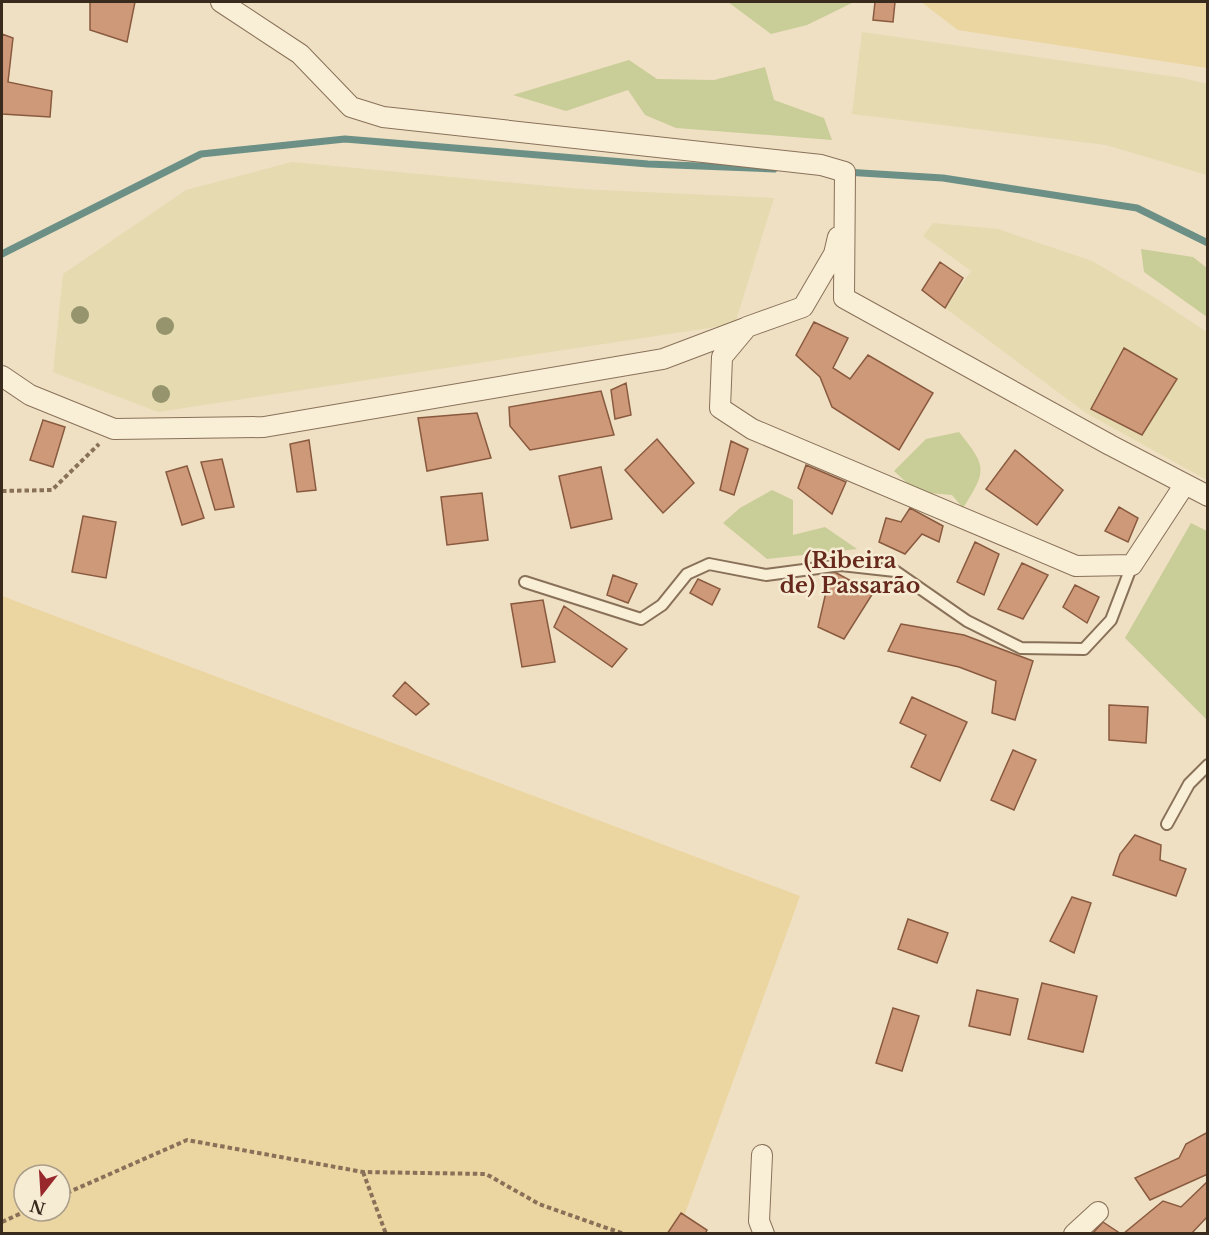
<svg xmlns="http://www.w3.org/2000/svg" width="1209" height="1235" font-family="'Libre Baskerville',serif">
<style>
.farmland{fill:#e5dab0}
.green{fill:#c9cd97}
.sand{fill:#ebd5a0;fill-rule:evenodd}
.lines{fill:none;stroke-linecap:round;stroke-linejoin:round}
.stream{stroke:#6c9086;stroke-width:7}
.building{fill:#ce9978;stroke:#895a3f;stroke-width:1.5}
.service-casing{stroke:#897159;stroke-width:14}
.minor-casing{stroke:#897159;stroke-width:22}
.path{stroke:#897159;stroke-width:4;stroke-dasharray:4.5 3;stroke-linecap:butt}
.service{stroke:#f9eed6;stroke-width:10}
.minor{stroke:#f9eed6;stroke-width:20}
.tree{fill:#95946c}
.labels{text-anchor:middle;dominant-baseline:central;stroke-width:5;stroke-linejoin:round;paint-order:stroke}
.district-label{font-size:22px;font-weight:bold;fill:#66291c;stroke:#f6ebd3}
</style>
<rect width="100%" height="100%" fill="#efe0c3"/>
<path class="farmland" d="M862 32 1183 78 1207 84V175L1106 145 852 114Z
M292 162 580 189 774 198 735 324 158 412 53 372 63 274 186 190Z
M933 223 998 229 1092 261 1154 297 1207 332V480L1086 413 945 308 971 271 923 236Z"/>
<path class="green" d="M728 2H854L807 25 771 34Z
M629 60 657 79 714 80 765 67 774 100 824 118 832 140 676 128 645 115 628 90 566 111 513 95Z
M1141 249 1193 257 1207 268V317L1144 272Z
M959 432C987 467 987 470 963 508L952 495 917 492 894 471 926 439Z
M772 490 793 500V535L825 527 857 549 767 559 723 523 740 508Z
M1191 523 1207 531V720L1125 638Z"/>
<path class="sand" d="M921 2H1207V68L958 30Z
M2 596 800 896 678 1233H2ZM24 1175H60V1211H24Z"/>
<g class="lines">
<path class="stream" d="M845 172 943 178 1137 208 1208 243
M2 254 201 154 345 139 648 164 774 169"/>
</g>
<path class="building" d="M90 2H135L127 42 90 30Z
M875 2H895L893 22 873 20Z
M2 34 13 38 8 82 52 91 50 117 2 114Z
M940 262 963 278 945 308 922 290Z
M814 322 848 338 833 368 850 379 868 355 933 393 899 450 832 407 820 377 796 355Z
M1124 348 1177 379 1142 435 1091 409Z
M626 383 631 415 615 419 611 390Z
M601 391 614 435 530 450 510 426 509 407Z
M477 413 491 458 427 471 418 418Z
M43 420 65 427 53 467 30 460Z
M657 439 694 483 663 513 625 470Z
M309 440 316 490 297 492 290 444Z
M731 441 748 449 734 495 720 490Z
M1015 450 1063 490 1037 525 986 489Z
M222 459 234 507 215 510 201 462Z
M806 465 846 482 832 514 798 488Z
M187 466 204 518 182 525 166 472Z
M601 467 612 519 571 528 559 476Z
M482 493 488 540 447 545 441 497Z
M1119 507 1138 518 1128 542 1105 531Z
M910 508 943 526 939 542 922 534 905 554 879 542 886 518 901 522Z
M83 516 116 522 106 578 72 572Z
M975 542 999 554 984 595 957 582Z
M1022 563 1048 575 1023 619 998 609Z
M831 570 873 593 844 639 818 627Z
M613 575 637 584 628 603 607 595Z
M698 579 720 589 712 605 690 593Z
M1075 585 1099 597 1087 623 1063 607Z
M543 600 555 662 522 667 511 604Z
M564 606 627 649 612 667 554 627Z
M901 624 964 635 1033 661 1015 720 992 713 996 681 959 667 888 651Z
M405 682 429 704 416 715 393 696Z
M912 697 967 722 940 781 911 767 926 735 900 723Z
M1109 705 1148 707 1146 743 1109 740Z
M1013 750 1036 760 1014 810 991 800Z
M1135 835 1161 845 1160 860 1186 869 1176 896 1113 875 1120 854Z
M1072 897 1091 903 1074 953 1050 941Z
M908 919 948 933 937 963 898 949Z
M1042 983 1097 996 1083 1052 1028 1039Z
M977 990 1018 999 1010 1035 969 1026Z
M893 1008 919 1016 902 1071 876 1063Z
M1208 1132V1174L1150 1200 1135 1178 1179 1158 1186 1144Z
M1207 1182 1208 1216 1191 1234H1123L1163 1201 1181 1207Z
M681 1213 707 1230 705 1234H667Z
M1103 1222 1121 1234H1092Z"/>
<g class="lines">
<defs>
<path id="service" d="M525 582 641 619 662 605 687 574 709 564 766 575 841 565 895 571 967 621 1021 648 1084 649 1111 620 1132 565
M1167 824 1189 784 1208 765"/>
<path id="minor" d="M221 2 300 54 351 107 383 117 821 165 845 172 844 298 1110 445 1208 496
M838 237 834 254 803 307 747 327 722 357 720 408 752 429 1076 566 1132 565 1185 484
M2 376 30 395 114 429 264 427 663 359 745 328
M762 1155 759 1221 764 1234
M1074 1234 1098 1212"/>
</defs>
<use href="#service" class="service-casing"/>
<use href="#minor" class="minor-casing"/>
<path class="path" d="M2 491 52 490 99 444
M363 1172 386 1234
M60 1196 187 1140 363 1172 486 1174 539 1204 624 1234
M2 1222 26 1211"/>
<use href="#service" class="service"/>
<use href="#minor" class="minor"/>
</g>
<g class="tree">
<circle cx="80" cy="315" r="9"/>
<circle cx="165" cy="326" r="9"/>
<circle cx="161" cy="394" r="9"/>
</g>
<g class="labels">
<g class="district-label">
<text x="850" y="560">(Ribeira<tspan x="850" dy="25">de) Passarão</tspan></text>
</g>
</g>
<rect width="1209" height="1235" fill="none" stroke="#392a1e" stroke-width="6"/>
<g transform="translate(42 1193) rotate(197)"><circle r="28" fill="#f6ebd3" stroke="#aa9e8b" stroke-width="1.5"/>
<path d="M0-4.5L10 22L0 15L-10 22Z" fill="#99282d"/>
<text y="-9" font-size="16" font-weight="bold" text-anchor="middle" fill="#392a1e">N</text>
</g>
</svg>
